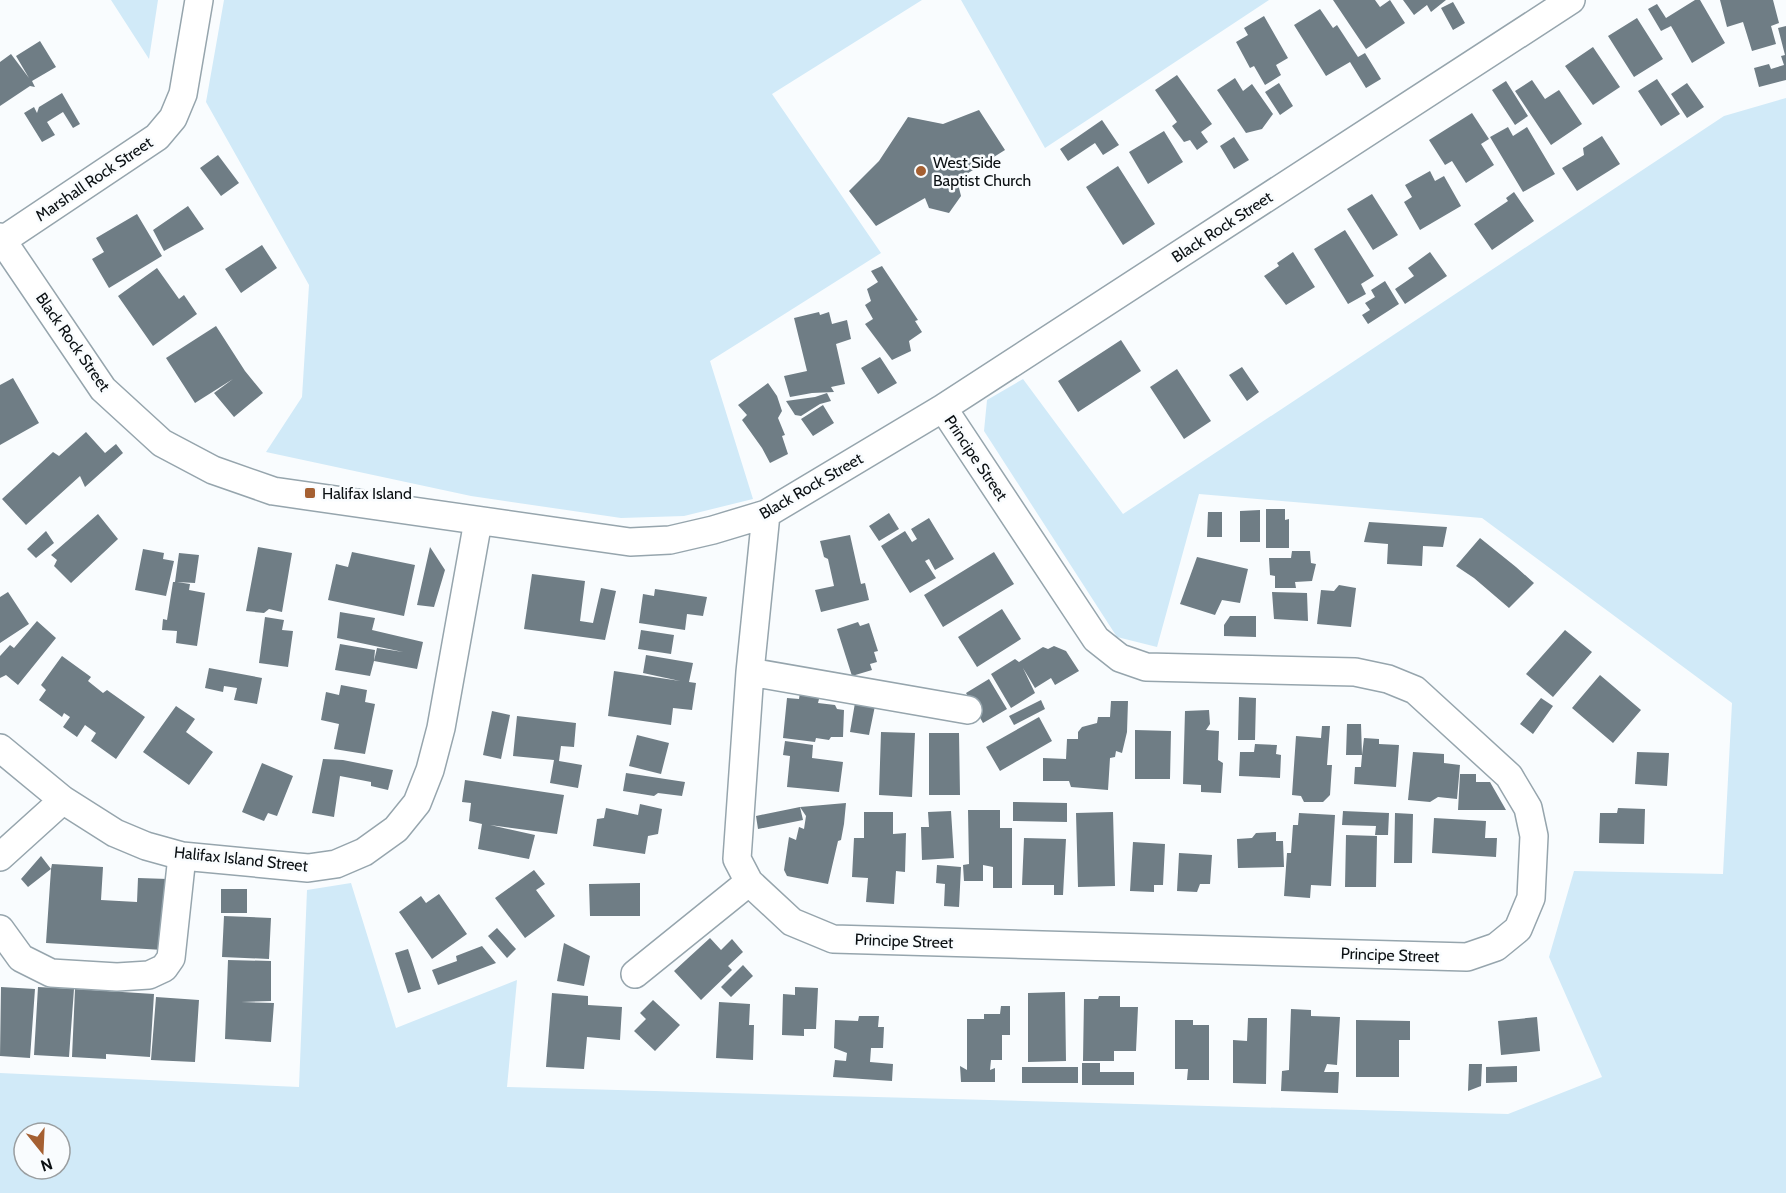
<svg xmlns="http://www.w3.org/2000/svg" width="1786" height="1193" font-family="Cabin,sans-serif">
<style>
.green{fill:#d1eaf8;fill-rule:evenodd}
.building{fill:#6f7d85}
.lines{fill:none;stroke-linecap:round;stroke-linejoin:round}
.street-casing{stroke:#96a5ad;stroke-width:30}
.street{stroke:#fff;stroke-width:27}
.poi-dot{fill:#a56032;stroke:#f9fcfe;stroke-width:2}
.labels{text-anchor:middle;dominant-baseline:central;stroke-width:5;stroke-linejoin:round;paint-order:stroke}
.poi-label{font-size:16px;fill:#0b1013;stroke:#f9fcfe;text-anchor:start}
.street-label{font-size:16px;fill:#0b1013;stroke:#f9fcfe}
</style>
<rect width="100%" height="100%" fill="#f9fcfe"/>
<path class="green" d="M111 0H158L149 59Z
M224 0H922L772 94 881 253 710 361 753 499 684 516 621 518 471 496 266 452 302 397 309 285 206 102Z
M961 0H1269L1045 148Z
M1786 98V1193H0V1073L299 1087 307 890 351 883 396 1028 517 980 507 1087 1508 1114 1602 1077 1549 957 1574 871 1723 874 1732 703 1482 518 1199 494 1157 647 1117 637 984 431 987 400 1023 379 1123 514 1724 116ZM24 1133H60V1169H24Z"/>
<path class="building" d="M1333 0H1375L1380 7 1390 0 1405 23 1366 49Z
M1403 0H1446L1431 12 1427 5 1414 15Z
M1695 0H1700L1725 43 1692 63 1671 26 1661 31 1648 9 1657 4 1666 18Z
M1720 0H1773L1779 23 1771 26 1776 44 1752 51 1743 22 1727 27Z
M1453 2 1465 23 1453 30 1441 8Z
M1320 9 1333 28 1337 25 1358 57 1365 53 1381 79 1366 88 1350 62 1326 76 1294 25Z
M1264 16 1288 58 1276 65 1281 75 1265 85 1254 66 1250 68 1236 42 1248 35 1244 28Z
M1637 18 1663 59 1634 77 1608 36Z
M1786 26V80L1759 87 1754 68 1769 64 1771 69 1784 65 1781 56 1785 55 1778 28Z
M40 41 56 67 32 81 35 87 30 86 0 106V62L11 54 29 78 16 56Z
M1593 47 1620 87 1593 105 1565 66Z
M1177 75 1212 124 1201 132 1208 142 1197 150 1190 140 1184 142 1172 126 1177 122 1155 90Z
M1235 78 1243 91 1252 84 1273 114 1262 129 1246 133 1217 90Z
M1657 79 1680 114 1661 126 1638 91Z
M1532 80 1545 99 1559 90 1582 124 1551 145 1515 91Z
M1506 81 1528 116 1515 125 1492 90Z
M1279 83 1293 106 1280 115 1265 92Z
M1687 83 1704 107 1687 118 1671 94Z
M62 93 80 124 73 128 63 112 47 122 55 135 42 142 24 113 34 107 37 113 39 107Z
M979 110 1005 150 957 180 961 196 949 213 929 208 925 198 876 226 849 191 879 161 908 117 943 124Z
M1472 113 1489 139 1481 144 1494 165 1466 183 1452 161 1445 165 1429 140Z
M1102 120 1119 145 1103 155 1095 143 1068 161 1060 149Z
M1508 127 1513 136 1527 127 1555 174 1523 192 1490 137Z
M1164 131 1183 162 1148 184 1129 152Z
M1602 136 1620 164 1577 191 1562 168 1584 155 1583 148Z
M1234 137 1249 160 1234 169 1220 146Z
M218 155 239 183 221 196 200 168Z
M1118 166 1155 224 1123 245 1086 187Z
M1430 171 1435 181 1444 176 1461 206 1420 230 1404 202 1412 197 1405 185Z
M1514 192 1534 221 1492 250 1474 224 1508 201 1506 198Z
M1372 194 1398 235 1373 250 1347 209Z
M188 206 204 229 164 251 153 230Z
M137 214 162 256 109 288 92 259 104 252 96 238Z
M1345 230 1374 276 1361 284 1366 294 1348 304 1314 249Z
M262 245 277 268 241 293 225 269Z
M1293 252 1315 287 1286 305 1264 276 1279 266 1277 263Z
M1430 252 1447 276 1405 304 1395 289 1414 276 1408 268Z
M882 266 918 320 915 321 922 332 909 341 911 351 892 360 865 324 873 319 865 305 871 301 867 289 878 282 871 271Z
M157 268 179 299 184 295 197 314 153 346 118 296Z
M1385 281 1399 304 1368 324 1362 315 1370 310 1365 303 1375 297 1371 290Z
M819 312 820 315 829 312 832 324 847 320 851 339 836 344 845 384 831 387 834 392 812 393 790 397 784 376 807 371 794 318Z
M216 326 245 371 263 393 234 417 214 393 233 379 195 403 166 358Z
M1121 340 1141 371 1078 412 1058 381Z
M880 357 897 383 878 394 861 368Z
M1242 367 1259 392 1247 401 1229 375Z
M1177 369 1211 421 1184 439 1150 387Z
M13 378 39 423 0 445V385Z
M768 383 777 396 782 411 778 418 785 435 782 436 788 454 770 463 762 448 742 420 747 415 738 405Z
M827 393 831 401 820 404 801 416 795 415 786 401 815 397Z
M823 405 834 423 813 436 801 419Z
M86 432 105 453 116 444 123 453 85 487 80 476 26 525 2 499 53 452 59 456Z
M1266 509H1285V520L1289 519V548H1266Z
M1260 510V542H1240V511Z
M1208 512H1222V537H1207Z
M889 513 899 529 879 541 869 526Z
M98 514 118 539 71 583 54 566 57 560 51 555Z
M929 518 954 559 935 570 929 559 925 561 936 578 910 593 881 546 905 531 912 542 917 539 911 529Z
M1369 522 1447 527 1443 547 1423 546 1422 566 1387 564 1388 544 1364 542Z
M46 531 54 543 36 558 27 549Z
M850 535 861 584 865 583 869 600 821 612 815 590 834 586 828 559 824 557 820 541Z
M1480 538 1516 567 1534 583 1509 608 1474 578 1456 566Z
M258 547 292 553 282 612 269 609 264 613 246 611Z
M430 547 445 570 434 607 417 605Z
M143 549 164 553 163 559 174 561 166 596 135 590Z
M1292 551H1310L1311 563 1316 564 1312 581 1295 582 1296 588H1275V576L1270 575 1269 558H1291Z
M352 552 415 565 404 616 328 600 336 564 348 567Z
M994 552 1014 584 943 627 924 595Z
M179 553 199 555 195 583 177 582 190 584 189 590 205 593 197 646 176 643 177 631 162 630 163 619 167 620 173 582H175Z
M1197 557 1248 569 1240 603 1222 600 1215 615 1180 604Z
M532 574 585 581 580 621 593 623 601 588 616 591 605 640 524 629Z
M1339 585 1356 588 1351 627 1317 624 1321 590 1334 591Z
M655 589 707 597 703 616 687 614 685 630 639 623 643 594 654 596Z
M8 592 29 624 0 643V597Z
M1272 592 1307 593 1308 621 1274 619Z
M1002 609 1021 639 977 667 958 637Z
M340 612 375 618 372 630 423 642 417 669 374 661 377 648 403 652 337 638Z
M1230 616H1256V637L1224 636V625Z
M265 617 284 620 282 630 293 631 288 667 259 663Z
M37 621 56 638 18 685 6 675 0 678V656L10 645 14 648Z
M858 622 860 626 869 623 878 651 874 652 877 662 870 664 872 670 852 676 837 629Z
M641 630 674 635 671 654 638 649Z
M1565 630 1592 652 1553 697 1526 674Z
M340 644 375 650 374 661 370 676 335 670Z
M1054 646 1066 651 1079 671 1055 685 1051 678 1035 688 1023 668 1035 693 1011 708 991 674 1015 659 1019 662 1043 647 1048 649Z
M646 655 693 663 689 682 696 683 692 710 673 708 671 725 608 716 614 671 680 681 643 673Z
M62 656 91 677 88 681 103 693 107 690 145 717 116 759 91 741 96 733 85 725 77 737 63 727 70 717 64 713 62 717 39 700 46 690 41 685Z
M209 668 262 678 257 704 234 700 237 688 224 686 223 692 205 688Z
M1600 675 1641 710 1613 743 1572 708Z
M989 679 1007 709 983 723 966 693Z
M341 685 367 690 365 702 375 704 365 754 334 749 339 724 321 720 326 692 339 695Z
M800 692 820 695 818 703 835 705 837 709 844 710 843 737H831L829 740 816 738 815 742 783 738 787 698 799 699Z
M856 697 876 701 869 735 850 732Z
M1239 697 1256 698 1255 740H1238Z
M1541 698 1553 706 1533 734 1520 724Z
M1041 700 1045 709 1014 725 1009 716Z
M1111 701H1128L1127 732 1122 753 1116 751 1115 757 1110 758 1108 790 1071 787 1069 781H1043V758L1066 759 1067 739H1078V732L1082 727 1097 723 1098 717H1110Z
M176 706 195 719 186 732 213 752 189 785 143 752Z
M1209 710 1210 724 1206 730 1219 731 1218 760 1223 763 1221 793 1201 792V785L1183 784 1185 711Z
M492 711 510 715 501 759 483 755Z
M517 716 576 723 574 747 561 746 559 761 582 765 578 788 550 783 554 760 513 756Z
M1039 717 1052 741 1000 771 986 747Z
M1347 724H1361L1362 755 1364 738 1379 739V744L1399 745 1396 787 1354 784 1355 767H1361L1362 755H1346Z
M1322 726H1330L1327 765H1332L1330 795 1323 802H1304L1301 796 1292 795 1296 736 1321 738Z
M1135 730 1171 731 1170 779H1135Z
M881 732 915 733 912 797 879 795Z
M929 733H959L960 795H929Z
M637 735 669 743 661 774 629 766Z
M785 741 813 745 812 758 843 762 839 792 787 787 790 756 783 755Z
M1255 744 1277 745 1276 754 1281 755 1280 778 1239 776 1240 752H1254Z
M1413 752 1444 754V763L1460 765 1457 799 1438 797 1430 802 1408 800Z
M1637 752 1669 753 1667 786 1635 784Z
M323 759 343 760 393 770 388 790 371 786V782L340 776 334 817 312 813Z
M262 763 293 776 277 816 268 813 264 821 242 812Z
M626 773 685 782 682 796 658 793 654 796 623 791Z
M1460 774H1476V782H1490L1506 810H1458Z
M465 780 564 795 557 834 490 825 535 835 529 859 478 849 482 824 469 821 471 803 462 802Z
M1013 802 1067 803V822L1013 821Z
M846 803 844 824 841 840 838 841 828 884 787 876 784 870 789 837 796 840 799 827 804 829 806 816 800 807 803 820 758 829 756 816 800 807Z
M640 804 662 809 658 834 648 836 645 854 593 846 597 819 604 818 606 808 638 815Z
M1618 808 1645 809 1644 844 1599 843 1600 813H1617Z
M968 810H1000V828H1012V888H993V867L983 865V881H964L963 865 969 864Z
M951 811 954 858 922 860 921 827H929L928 812Z
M1343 811 1389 813 1388 835H1375L1376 826 1342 825Z
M864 812H893V834L906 833 905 872 896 871 894 904 866 902 868 878 852 877 854 838H864Z
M1113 812 1115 886 1078 887 1076 813Z
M1299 813 1335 815 1331 886 1311 885 1310 898 1284 896 1287 853H1291L1293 825H1298Z
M1395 813 1413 814 1412 863H1394Z
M1434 818 1486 821 1485 838H1497L1496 857 1432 853Z
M1276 832V841H1283L1284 867 1238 868 1237 839 1252 838 1256 833Z
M1346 835 1377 836 1376 887H1345Z
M1024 838 1066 839 1063 895H1054V885H1022Z
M1133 842 1165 844 1163 885H1154V892L1130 891Z
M1179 853 1212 855 1210 884H1200L1197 892 1177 891Z
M41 856 51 869 52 864 103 867 101 900 137 902 138 878 168 879 163 950 46 943 51 869 28 887 21 879Z
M937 865 961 867 959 907 944 906 945 884 936 883Z
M534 870 545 884 536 890 555 916 525 938 495 898Z
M640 883V916H590L589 884Z
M221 889H247V913H221Z
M439 894 467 934 432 959 399 912 421 896 426 903Z
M224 916 271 918 269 959 222 957Z
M497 928 516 949 507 958 488 936Z
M710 938 721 950 732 939 743 952 728 966 732 970 701 1000 674 971Z
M564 943 590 956 584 986 557 981Z
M482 946 496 963 438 985 432 970 457 961 456 956Z
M408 949 421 989 408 993 395 953Z
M228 960 271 961V1001L241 1002 274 1003 271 1042 225 1039Z
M743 965 753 976 731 997 721 987Z
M1 987 35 989 30 1058 0 1056Z
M38 987 74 989 69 1057 34 1055Z
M795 987 818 988 816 1029H804V1036L782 1035 783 994 795 995Z
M75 989 154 994 150 1057 106 1054V1059L72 1057Z
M1065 992 1066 1061 1028 1062V993Z
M552 993 588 996V1005L622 1007 620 1040 587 1037 584 1069 546 1067Z
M1099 996H1120V1007H1138L1136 1051H1114V1061H1083L1084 999H1098Z
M156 997 199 1000 195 1062 151 1060Z
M653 1000 680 1025 655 1051 634 1031 646 1019 640 1013Z
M719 1002 750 1004 749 1025H754L753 1060 716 1058Z
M1001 1006H1010V1035H1002V1060H991L990 1070 995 1068V1082H961L960 1066 967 1070V1019H984V1014H1000Z
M1291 1009 1311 1010V1016L1340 1017 1337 1065 1327 1064 1324 1072H1339L1338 1093 1281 1091 1282 1071 1289 1070Z
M859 1016H879L878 1027H884L883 1048H871L870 1062 893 1064 892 1081 833 1077 835 1060 846 1061 847 1053 834 1048 835 1020 858 1021Z
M1537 1017 1540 1051 1501 1055 1498 1021Z
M1248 1018H1267L1266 1084 1233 1083V1040L1247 1041Z
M1175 1020H1193V1025H1209V1080H1187L1188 1069H1175Z
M1356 1020 1410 1021V1040H1399V1077H1356Z
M1082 1063H1100V1072H1134V1085H1082Z
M1469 1064H1482L1481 1086 1468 1091Z
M1517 1066V1082L1486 1083V1067Z
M1022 1067H1078V1083H1022Z"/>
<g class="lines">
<defs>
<path id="street" d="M0 237 103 389 162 443 213 470 273 491 630 542 670 540 713 530 766 514 943 408 1571 0
M0 242 157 137 173 118 183 94 199 0
M766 514 750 672 737 859 749 882 792 922 833 939 1467 957 1496 947 1518 929 1531 898 1534 836 1528 808 1509 776 1415 690 1388 679 1355 672 1146 667 1120 658 1096 639 943 408
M750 672 968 710
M0 748 63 800 115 833 146 846 182 856 308 868 336 864 364 852 396 829 417 803 430 770 441 728 478 521
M0 857 63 800
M0 929 21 958 51 973 117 977 149 975 164 968 171 958 182 856
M635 974 749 882"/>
</defs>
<use href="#street" class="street-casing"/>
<use href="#street" class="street"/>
</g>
<g class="poi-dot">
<circle cx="921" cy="171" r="6"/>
<rect x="304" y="487" width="12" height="12" rx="3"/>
</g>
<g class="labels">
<g class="poi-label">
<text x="933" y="162">West Side<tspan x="933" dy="18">Baptist Church</tspan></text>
<text x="322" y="493">Halifax Island</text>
</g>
<g class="street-label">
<text transform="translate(94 179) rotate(-34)">Marshall Rock Street</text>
<text transform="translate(1222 227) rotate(-33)">Black Rock Street</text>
<text transform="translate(73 342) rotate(55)">Black Rock Street</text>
<text transform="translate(976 458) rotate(56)">Principe Street</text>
<text transform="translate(811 486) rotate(-30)">Black Rock Street</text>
<text transform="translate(241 859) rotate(6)">Halifax Island Street</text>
<text transform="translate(904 941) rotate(2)">Principe Street</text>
<text transform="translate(1390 955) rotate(2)">Principe Street</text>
</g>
</g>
<g transform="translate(42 1151) rotate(162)"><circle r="28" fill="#f9fcfe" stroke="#9a9ea0" stroke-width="1.5"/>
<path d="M0-4.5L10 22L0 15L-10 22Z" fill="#a56032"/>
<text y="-9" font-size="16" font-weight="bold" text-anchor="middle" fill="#0b1013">N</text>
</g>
</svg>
